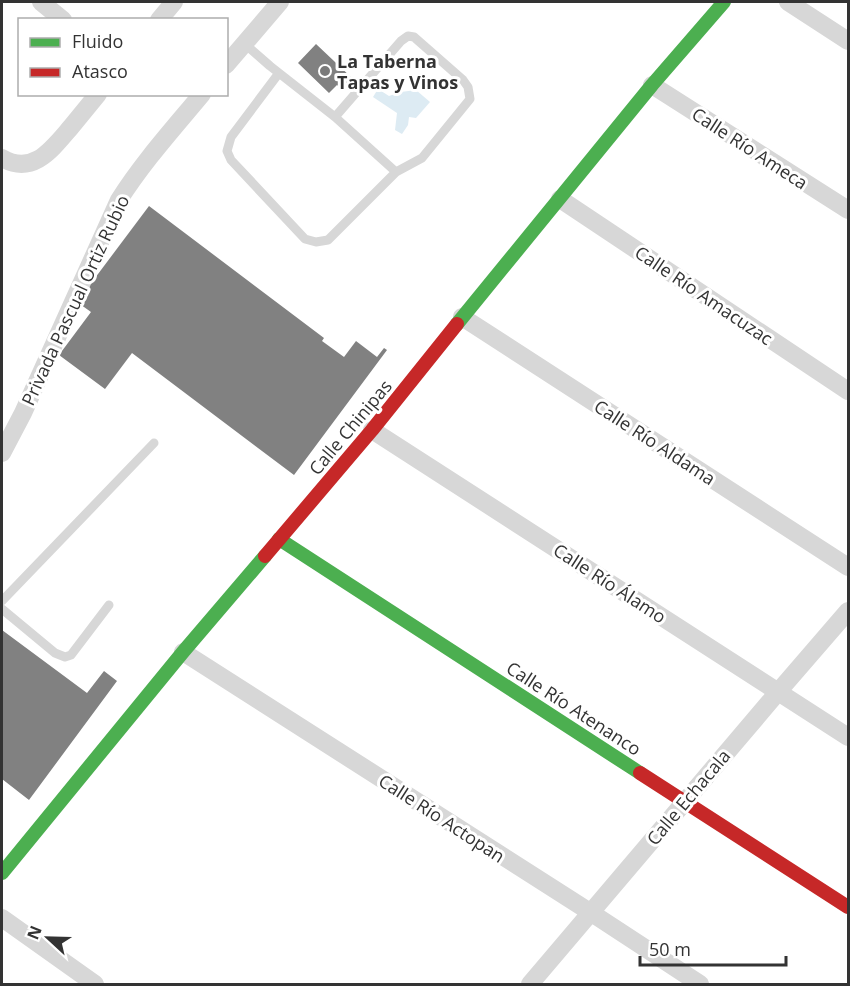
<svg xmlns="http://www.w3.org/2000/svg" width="850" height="986" font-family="'Open Sans',sans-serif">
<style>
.water{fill:#ddebf3}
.building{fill:#818181}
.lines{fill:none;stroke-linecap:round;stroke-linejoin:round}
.lane{stroke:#d7d7d7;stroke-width:9}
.street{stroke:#d7d7d7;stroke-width:18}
.fast{stroke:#4caf50;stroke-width:14}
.jam{stroke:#c62828;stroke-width:14}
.poi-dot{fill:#7a7a7a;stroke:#fff;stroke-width:2}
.labels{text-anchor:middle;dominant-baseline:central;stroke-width:6;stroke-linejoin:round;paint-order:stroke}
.poi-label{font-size:18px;font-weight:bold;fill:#333;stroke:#fff;text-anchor:start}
.street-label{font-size:18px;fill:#333;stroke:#fff}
</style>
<rect width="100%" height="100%" fill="#fff"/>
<path class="water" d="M378 89 389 96 401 92 416 90 430 102 416 118 409 117 408 125 402 134 395 130 397 113 373 97Z"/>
<path class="building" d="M316 44 353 79 343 90 337 85 329 93 298 63Z
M149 206 324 338 322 341 344 357 356 341 377 357 384 348 387 350 294 475 132 353 105 389 59 355 91 312 77 302Z
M2 630 87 693 104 671 117 681 29 800 2 779Z"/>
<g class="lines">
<path class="lane" d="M245 44 270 66 335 117 396 172
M279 73 231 137 227 151 231 160 305 239 316 242 328 240 396 172 422 158 470 99 468 87 463 80 414 37 408 36 401 41 335 117
M2 601 154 443
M2 609 55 653 65 657 71 655 109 605"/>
<path class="street" d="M41 2 63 20
M788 2 848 41
M159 20 174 2
M226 65 280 2
M652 85 848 210
M2 158C33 176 52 149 71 127 80 116 89 105 98 94
M560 199 848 391
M462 317 848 567
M372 430 848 737
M2 453 23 413 119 200C143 162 173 129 202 94
M183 652 590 912 700 984
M2 918 95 984
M530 984 778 692 848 611"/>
<path class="fast" d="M457 324 652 85 724 2
M279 539 640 773
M2 873 183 652 265 556"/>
<path class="jam" d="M265 556 372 430 457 324
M640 773 848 907"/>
</g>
<circle class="poi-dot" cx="325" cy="71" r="6"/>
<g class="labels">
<g class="poi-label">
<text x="337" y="61">La Taberna<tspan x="337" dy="21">Tapas y Vinos</tspan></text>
</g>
<g class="street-label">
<text transform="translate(750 148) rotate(33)">Calle Río Ameca</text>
<text transform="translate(704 295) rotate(34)">Calle Río Amacuzac</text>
<text transform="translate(75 300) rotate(-65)">Privada Pascual Ortiz Rubio</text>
<text transform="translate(350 427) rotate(-50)">Calle Chinipas</text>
<text transform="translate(655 442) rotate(33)">Calle Río Aldama</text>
<text transform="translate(610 583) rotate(33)">Calle Río Álamo</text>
<text transform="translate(574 708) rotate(33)">Calle Río Atenanco</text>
<text transform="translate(688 797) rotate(-50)">Calle Echacala</text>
<text transform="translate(442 818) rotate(33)">Calle Río Actopan</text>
</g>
</g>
<rect width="850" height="986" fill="none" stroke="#333333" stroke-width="6"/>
<rect x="18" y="18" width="210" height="78" fill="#ffffff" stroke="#adadad" stroke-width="1.5"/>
<rect x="30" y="38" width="30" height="9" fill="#4caf50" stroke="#adadad" stroke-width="1.5"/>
<text x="72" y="48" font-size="18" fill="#333333">Fluido</text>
<rect x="30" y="68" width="30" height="9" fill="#c62828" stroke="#adadad" stroke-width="1.5"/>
<text x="72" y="78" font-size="18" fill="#333333">Atasco</text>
<g transform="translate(48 938) rotate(292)" stroke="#ffffff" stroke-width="4.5" paint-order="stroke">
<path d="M0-4.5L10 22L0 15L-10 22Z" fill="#333333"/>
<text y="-9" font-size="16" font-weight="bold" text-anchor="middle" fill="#333333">N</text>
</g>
<path d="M640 956v9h146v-9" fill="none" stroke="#333333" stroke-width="3"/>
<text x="649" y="956" font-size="18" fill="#333333" stroke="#ffffff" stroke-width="4.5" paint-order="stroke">50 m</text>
</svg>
